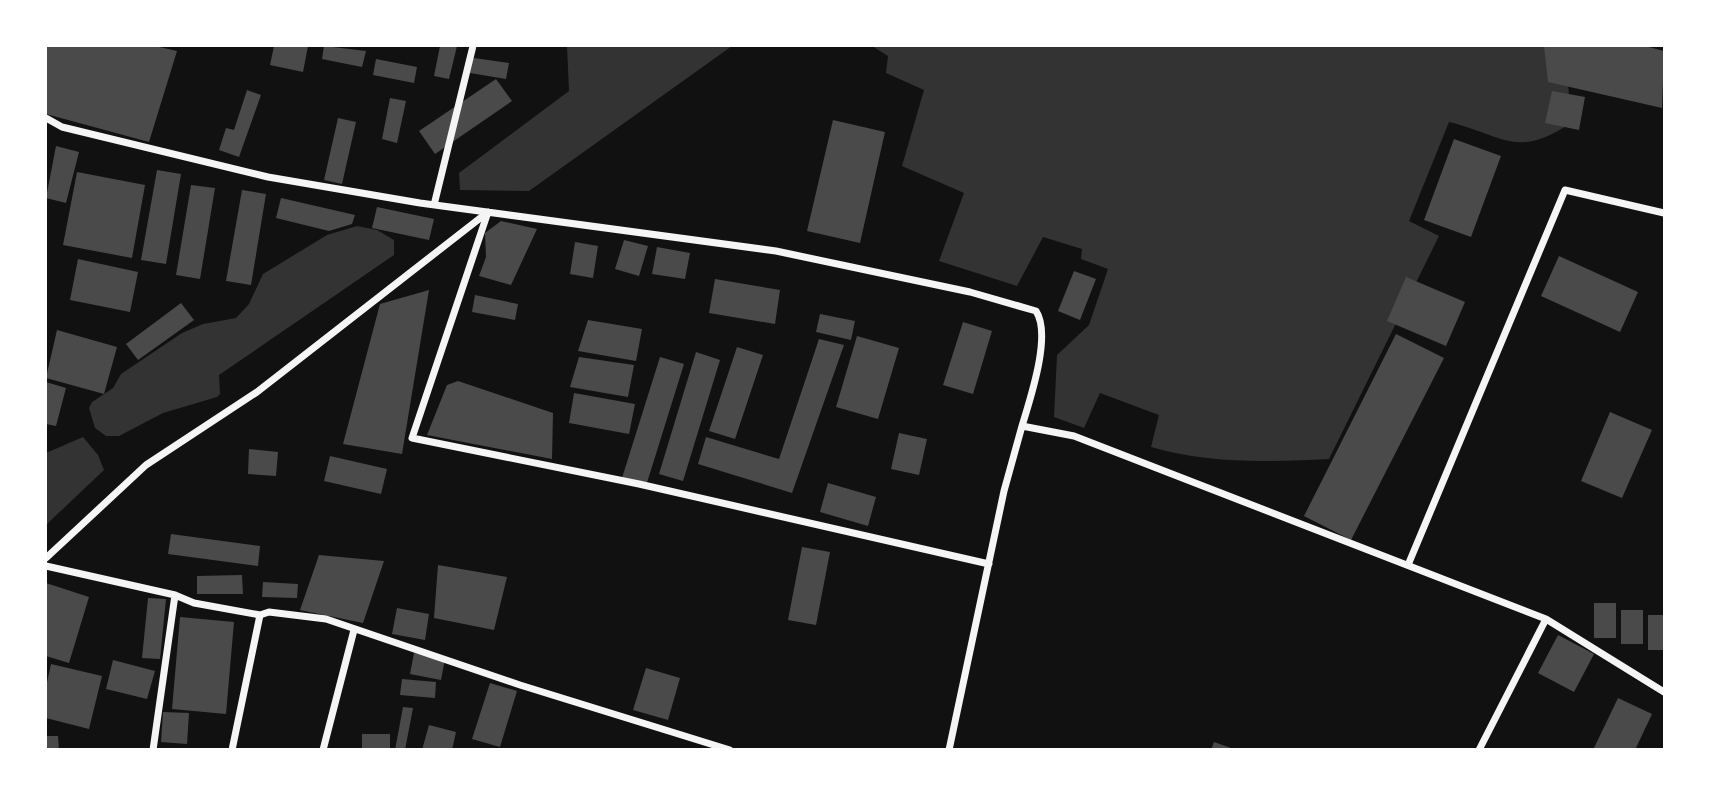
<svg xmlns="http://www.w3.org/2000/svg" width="1710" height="795" font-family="Karla,sans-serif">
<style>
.water{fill:#333}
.building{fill:#4a4a4a}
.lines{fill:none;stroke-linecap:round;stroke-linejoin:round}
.minor{stroke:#f5f5f5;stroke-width:7}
</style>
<rect width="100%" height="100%" fill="#111"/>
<path class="water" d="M567 46H732L529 191 460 190 459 173 569 91Z
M872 46H1562L1566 56 1571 123C1516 159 1505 136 1449 122L1409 221 1439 236 1329 459C1269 462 1209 464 1151 447L1159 415 1100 393 1084 428 1054 417 1057 355 1089 325 1108 269 1081 259 1082 249 1043 237 1017 286 939 261 964 193 902 166 924 90 886 73 888 56Z
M357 226 377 230 394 240V255L219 375 220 394 217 397 163 413 119 436H106L95 428 89 408 92 402 113 388 121 374 182 333 203 324 236 318 249 304 263 274 327 235Z
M83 437 98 455 104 470 46 525V453Z"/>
<path class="building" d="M46 46H155L177 51 149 142 46 114Z
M274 46H308L303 72 270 65Z
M324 46 366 51 362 67 322 59Z
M440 46H457L449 79 434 76Z
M1544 46H1645L1664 51 1662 108 1548 82Z
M467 57 509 63 506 79 464 72Z
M376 59 417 67 414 83 373 75Z
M496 79 512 101 435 154 419 131Z
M247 90 261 95 239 157 219 150 226 128 234 130Z
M1552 91 1585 97 1579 130 1545 123Z
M390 98 406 101 397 143 382 139Z
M338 118 356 122 342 184 324 180Z
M833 120 885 132 860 243 807 231Z
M1454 139 1501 156 1471 237 1424 220Z
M56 146 79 152 66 203 46 198Z
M157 170 181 174 166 264 141 260Z
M77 172 145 185 132 258 63 245Z
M191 185 215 188 200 279 176 275Z
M242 190 266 194 251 285 226 281Z
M281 198 355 215 352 224 329 231 276 218Z
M377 207 434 219 429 240 372 228Z
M501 221 537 229 511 285 479 276 486 257 485 233Z
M624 240 648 246 639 276 615 269Z
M575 242 598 246 593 278 570 274Z
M657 247 690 253 685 279 652 274Z
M1559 256 1638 292 1620 332 1541 296Z
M78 259 138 272 130 312 70 300Z
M1074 271 1096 279 1080 320 1058 311Z
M1406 277 1465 302 1446 346 1387 321Z
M715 279 780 290 775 324 709 313Z
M429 290 402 454 343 444 380 304Z
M475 295 518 304 515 320 472 312Z
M181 303 194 320 138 360 126 344Z
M820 314 855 321 851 340 816 332Z
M588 320 642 329 636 361 578 351Z
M963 322 992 331 973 394 943 385Z
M57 330 117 347 104 394 46 378Z
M1396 334 1444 358 1351 540 1304 516Z
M857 336 899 348 878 419 836 407Z
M819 339 844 345 792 493 698 464 706 437 779 459Z
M737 347 763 355 735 439 709 431Z
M696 352 720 360 683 481 659 474Z
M579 357 634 365 628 397 570 387Z
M660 357 684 364 646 486 622 478Z
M458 381 553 413 552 459 427 435 447 385Z
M46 382 66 388 56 426 46 424Z
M574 393 635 404 629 434 569 423Z
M1610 412 1652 430 1622 498 1581 481Z
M899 433 927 439 919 475 891 469Z
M249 449 278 452 276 476 248 474Z
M330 456 387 469 381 494 324 481Z
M828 483 876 497 868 526 820 512Z
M171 534 260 546 258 566 168 554Z
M802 547 830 552 816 625 788 620Z
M319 555 384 561 363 623 300 610Z
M438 565 507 577 494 630 434 618Z
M242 575 243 594H197V576Z
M263 582 298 584 297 598 262 597Z
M46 583 89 597 69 663 46 656Z
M148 598 166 599 160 659 142 658Z
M1594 603H1616V638H1594Z
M397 608 429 614 425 640 392 634Z
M1621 610H1643V644H1621Z
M1648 615H1664V650H1648Z
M180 617 234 622 226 714 172 709Z
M1558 635 1594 654 1574 692 1538 673Z
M414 653 445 659 441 680 410 674Z
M113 660 155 671 147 699 106 689Z
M51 664 102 676 89 729 46 718V687Z
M646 668 680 678 668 720 633 710Z
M402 679 436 682 435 698 400 695Z
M490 683 517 691 500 747 472 739Z
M1618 698 1652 714 1635 750H1593Z
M403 707 413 708 405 750H395Z
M163 712 189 713 187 744 161 742Z
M429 725 456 732 452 750H422Z
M362 734H390V750H362Z
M46 736H58L59 750H46Z
M1214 742 1234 749V750H1211Z"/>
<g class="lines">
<path class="minor" d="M46 118 62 127 268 177 420 203 776 251 970 292 1036 311C1052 335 1030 399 1022 426L1074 436 1546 619 1479 750
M434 205 473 46
M488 212 412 438 639 484 989 564
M46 558 146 465 257 392 488 212
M1408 565 1565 190 1664 213
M46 566 175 595 194 603 260 615 269 612 326 619 520 685 730 750
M1546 619 1664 692
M153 750 175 595
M232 750 260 615
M323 750 354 630
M949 750 1004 491 1022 426"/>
</g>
<rect width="1710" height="795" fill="none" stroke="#ffffff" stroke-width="94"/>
</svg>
